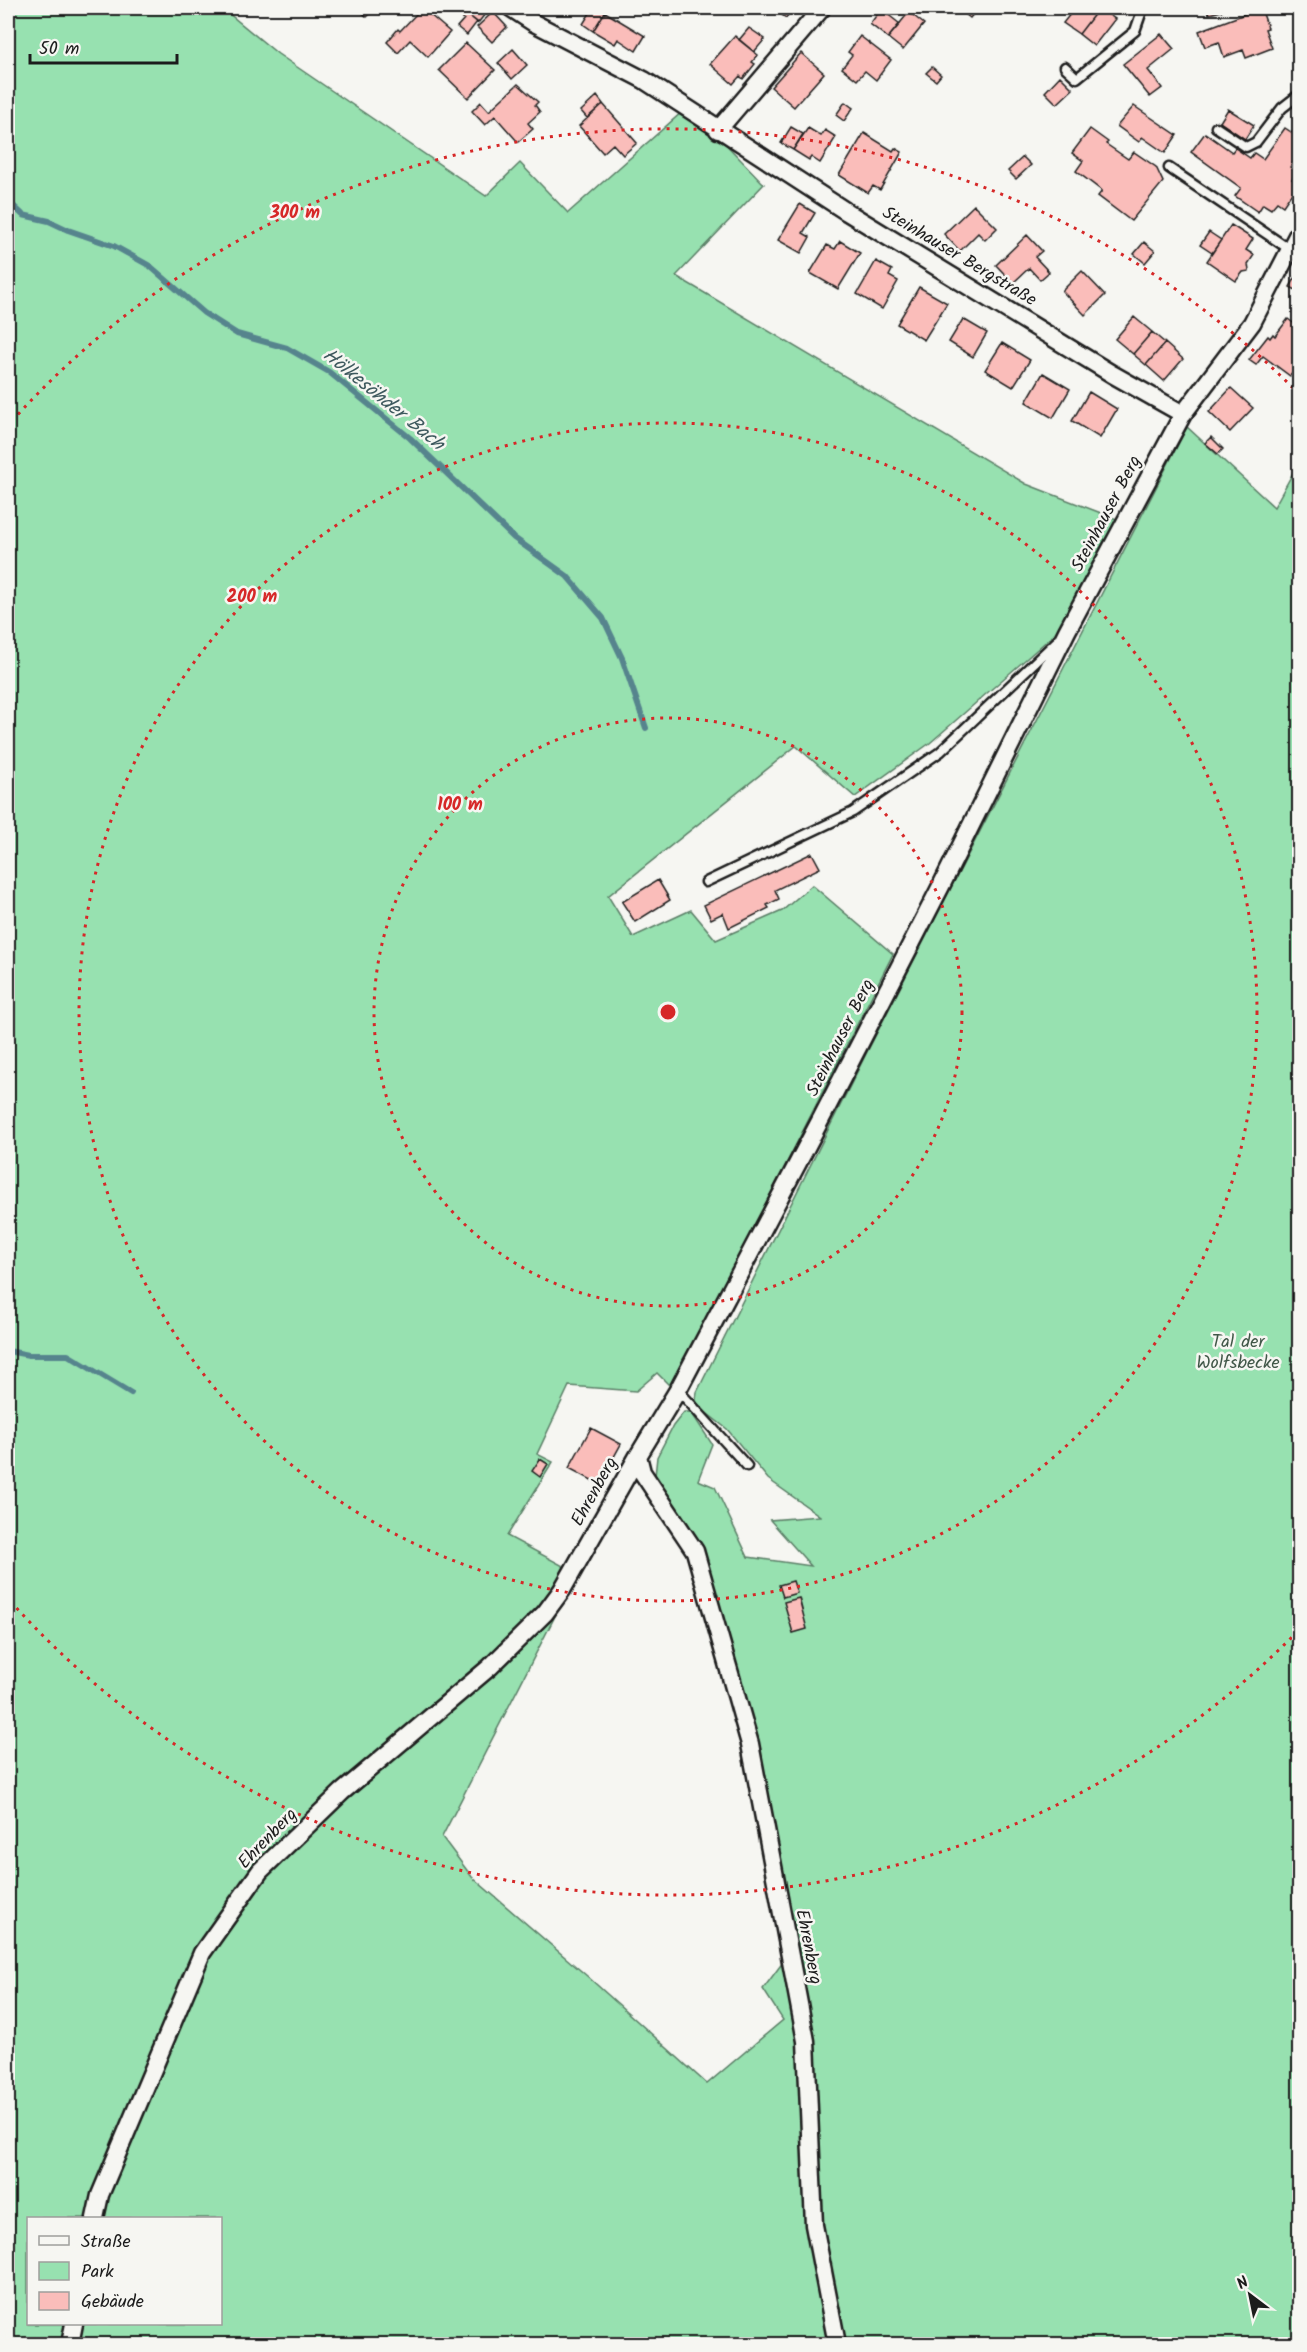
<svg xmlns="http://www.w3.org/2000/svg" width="1307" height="2352" font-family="Kalam,sans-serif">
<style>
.green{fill:#97e1b0;stroke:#5a7e66;stroke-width:1.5;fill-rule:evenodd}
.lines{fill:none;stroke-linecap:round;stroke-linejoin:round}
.stream{stroke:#56848d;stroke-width:6}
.building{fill:#fabdba;stroke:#1c1c1c;stroke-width:1.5}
.service-casing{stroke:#1c1c1c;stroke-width:13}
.minor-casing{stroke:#1c1c1c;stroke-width:21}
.service{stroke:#f6f6f2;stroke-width:8}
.minor{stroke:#f6f6f2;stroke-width:16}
.ring{fill:none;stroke:#d62828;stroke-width:3;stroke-dasharray:3 6}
.labels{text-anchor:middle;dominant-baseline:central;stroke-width:5;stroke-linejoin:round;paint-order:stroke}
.street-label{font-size:18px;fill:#1c1c1c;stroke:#f6f6f2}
.park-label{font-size:18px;fill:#415748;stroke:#f6f6f2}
.water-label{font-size:20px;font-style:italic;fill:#3e595e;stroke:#f6f6f2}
.centre{fill:#d62828;stroke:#f6f6f2;stroke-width:3}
.ring-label{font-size:18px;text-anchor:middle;font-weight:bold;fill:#d62828;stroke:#f6f6f2;stroke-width:5;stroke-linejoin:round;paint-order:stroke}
</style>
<rect width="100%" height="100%" fill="#f6f6f2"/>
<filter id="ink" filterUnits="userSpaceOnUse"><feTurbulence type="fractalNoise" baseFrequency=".0167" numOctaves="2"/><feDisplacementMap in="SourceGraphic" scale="12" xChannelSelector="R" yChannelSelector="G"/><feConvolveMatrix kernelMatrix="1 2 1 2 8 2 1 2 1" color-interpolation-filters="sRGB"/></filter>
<g filter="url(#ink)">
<path class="green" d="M8 8H222L278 54 486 196 520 163 568 213 682 112 715 133 764 184 676 276 1026 484 1119 520 1058 631 930 743 855 797 796 746 608 896 633 937 691 910 716 940 782 911 812 885 893 954 672 1388 657 1373 636 1391 569 1386 537 1454 553 1462 507 1536 567 1568 574 1579 442 1837 472 1877 587 1976 707 2084 783 2020 763 1989 786 1958 744 1739 699 1557 655 1476 657 1457 673 1426 684 1412H691L712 1444 698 1480 715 1487 748 1557 811 1566 770 1520 820 1516 768 1479 727 1429 699 1407 696 1400 697 1392 867 1052 1187 427 1274 507 1299 462V2344H8ZM28 2218H220V2324H28Z"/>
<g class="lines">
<path class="stream" d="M8 201 23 215 49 221 68 230 114 246 150 266 204 313 237 334 287 348 329 372 410 438 514 538 567 576 603 618 622 658 646 728
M8 1351 29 1355H68L131 1393
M1300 1455V1482"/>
</g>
<path class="building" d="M357 8H376L367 17Z
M422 8 450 32 428 57 410 40 398 53 387 42 398 29 400 31Z
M466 8H487L489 9 478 23 463 11Z
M593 8H599L605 12 593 31 583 24Z
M772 8H793L786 18Z
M962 8H971L976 11 970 18 960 10Z
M1075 8H1099L1079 34 1063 23Z
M1099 8 1115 19 1094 46 1079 34Z
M1207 8H1233L1209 14Z
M1261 8 1268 28 1265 29 1272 48 1246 58 1243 50 1224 57 1219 42 1205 47 1199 31Z
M881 9 900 24 888 38 870 24Z
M463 11 477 22 467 35 457 27 464 19 460 16Z
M493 12 507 27 492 42 477 27Z
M605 12 645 36 636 51 618 39 615 44 593 31Z
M909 12 924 24 903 50 888 38Z
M749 28 765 39 754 52 739 40Z
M1161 34 1174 49 1148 70 1162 88 1150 97 1123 64Z
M735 36 758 55 752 62 755 64 743 79 740 76 733 84 710 64Z
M860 36 891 60 876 80 865 71 857 80 842 68 852 55 848 52Z
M466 43 495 70 468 98 439 70Z
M513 49 527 65 512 79 498 63Z
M801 53 824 73 794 107 771 87Z
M932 67 941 75 936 81 926 73Z
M1060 76 1073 89 1057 104 1045 92Z
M518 84 538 102 535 105 540 112 528 123 533 129 518 142 495 116 485 125 472 111 481 102 489 111Z
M597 96 603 104 587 118 581 111Z
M845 102 853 108 844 121 836 115Z
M603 104 637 143 623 155 613 144 603 153 579 126Z
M1134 106 1177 135 1165 153 1142 137 1139 142 1117 126Z
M1228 109 1254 125 1245 139 1220 122Z
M791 127 803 134 793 150 781 143Z
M808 128 821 136 825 130 836 137 820 163 811 157 809 160 793 150Z
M1285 128 1300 138V153L1290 167 1297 172 1292 179 1298 184 1283 206 1277 202 1271 209 1263 204 1258 212 1235 196 1241 188 1191 152 1205 133 1232 152 1235 148 1250 158 1254 153 1263 159Z
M1090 129 1108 142 1106 144 1128 159 1134 152 1156 167 1163 182 1131 221 1098 196 1102 191 1076 171 1083 161 1072 153Z
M864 133 893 151 895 148 902 152 880 190 873 186 868 193 839 175Z
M1023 157 1031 165 1016 179 1008 171Z
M800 204 815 213 803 233 810 237 801 253 778 240Z
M974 205 997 228 985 240 978 233 960 251 944 234Z
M1231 225 1253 239 1246 250 1254 255 1248 264 1249 271 1243 272 1236 281 1207 261Z
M1209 232 1221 240 1212 253 1200 245Z
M1027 235 1042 251 1035 257 1049 272 1040 280 1029 268 1013 283 996 265Z
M840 241 860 253 838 289 810 273 827 245 835 249Z
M1144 242 1155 251 1145 263 1134 254Z
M876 261 892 270 889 276 898 281 882 309 857 294Z
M1300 270V292L1290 287Z
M1082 271 1105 295 1085 315 1062 291Z
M919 287 947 303 924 340 897 324Z
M1134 317 1152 332 1133 354 1115 339Z
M963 319 987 333 973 357 949 342Z
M1288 319 1300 328V364L1290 376 1263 356 1256 365 1249 360 1268 336 1270 338 1273 334 1275 336Z
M1152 332 1165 343 1146 365 1133 354Z
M1002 343 1030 360 1013 387 985 370Z
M1165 343 1183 359 1164 381 1146 365Z
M1043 373 1070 389 1053 418 1026 402Z
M1231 388 1253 408 1230 432 1209 412Z
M1089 392 1117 409 1100 438 1072 421Z
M1211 437 1223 449 1218 454 1205 443Z
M812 853 820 868 775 890 779 899 767 905 769 908 729 928 723 913 711 919 704 905Z
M658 880 670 900 635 922 622 902Z
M591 1428 621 1444 599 1484 569 1468Z
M540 1459 548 1464 540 1477 532 1471Z
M793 1581 797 1593 783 1597 779 1585Z
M799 1598 807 1629 793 1633 784 1602Z"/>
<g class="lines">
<defs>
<path id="service" d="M1065 67 1077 78 1135 31 1143 8
M1216 127 1246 147 1256 142 1282 108 1300 94
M1169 168 1289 249
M706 882 853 812 940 752 1056 642
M678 1390 747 1466"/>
<path id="minor" d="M511 8 534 23 644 80 847 212 1112 374 1183 414
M718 130 822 8
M638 1456 642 1472 695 1551 750 1744 806 2041 814 2225 837 2344
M95 2218 100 2195 202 1953 260 1871 342 1792 490 1667 545 1613 562 1590 638 1456 678 1390 821 1119 941 886 1067 631 1183 414 1252 323 1300 230
M70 2344 74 2324"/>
</defs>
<use href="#service" class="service-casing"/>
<use href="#minor" class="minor-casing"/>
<use href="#service" class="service"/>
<use href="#minor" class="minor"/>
</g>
</g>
<g class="ring">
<circle cx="668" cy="1012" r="294"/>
<circle cx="668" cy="1012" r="589"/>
<path d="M1298 1631A883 883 0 0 1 12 1603M12 421A883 883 0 0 1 1298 393"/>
</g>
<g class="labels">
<g class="street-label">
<text transform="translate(959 257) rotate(31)">Steinhauser Bergstraße</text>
<text transform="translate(1107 514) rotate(-62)">Steinhauser Berg</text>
<text transform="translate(841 1038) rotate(-63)">Steinhauser Berg</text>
<text transform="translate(595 1492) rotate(-61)">Ehrenberg</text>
<text transform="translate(268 1839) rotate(-46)">Ehrenberg</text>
<text transform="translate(808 1947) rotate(79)">Ehrenberg</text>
</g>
<g class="park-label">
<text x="1238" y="1342">Tal der<tspan x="1238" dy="21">Wolfsbecke</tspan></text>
</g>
<g class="water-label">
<text transform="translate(383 400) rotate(39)">Hölkesöhder Bach</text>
</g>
</g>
<circle cx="668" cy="1012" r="9" class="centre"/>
<g class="ring-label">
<text x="295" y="218">300 m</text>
<text x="252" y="602">200 m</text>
<text x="460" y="810">100 m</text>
</g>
<rect width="1307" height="2352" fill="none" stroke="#f6f6f2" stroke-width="30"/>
<rect x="15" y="15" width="1277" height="2322" fill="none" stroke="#1c1c1c" stroke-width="2" filter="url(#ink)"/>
<rect x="27" y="2217" width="195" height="108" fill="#f6f6f2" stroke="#9f9f9c" stroke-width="1.5"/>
<rect x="39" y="2236" width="30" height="9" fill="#f6f6f2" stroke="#9f9f9c" stroke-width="1.5"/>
<text x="81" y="2247" font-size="18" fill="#1c1c1c">Straße</text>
<rect x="39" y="2262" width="30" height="18" fill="#97e1b0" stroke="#9f9f9c" stroke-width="1.5"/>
<text x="81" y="2277" font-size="18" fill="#1c1c1c">Park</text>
<rect x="39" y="2292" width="30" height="18" fill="#fabdba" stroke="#9f9f9c" stroke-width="1.5"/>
<text x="81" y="2307" font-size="18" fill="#1c1c1c">Gebäude</text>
<g transform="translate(1250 2295) rotate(328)" stroke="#f6f6f2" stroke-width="4.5" paint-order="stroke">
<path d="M0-4.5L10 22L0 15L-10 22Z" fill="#1c1c1c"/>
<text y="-9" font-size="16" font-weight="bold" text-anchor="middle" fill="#1c1c1c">N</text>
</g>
<path d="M30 54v9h147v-9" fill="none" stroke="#1c1c1c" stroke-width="3"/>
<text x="39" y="54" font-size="18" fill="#1c1c1c" stroke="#f6f6f2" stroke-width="4.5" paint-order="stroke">50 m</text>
</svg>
